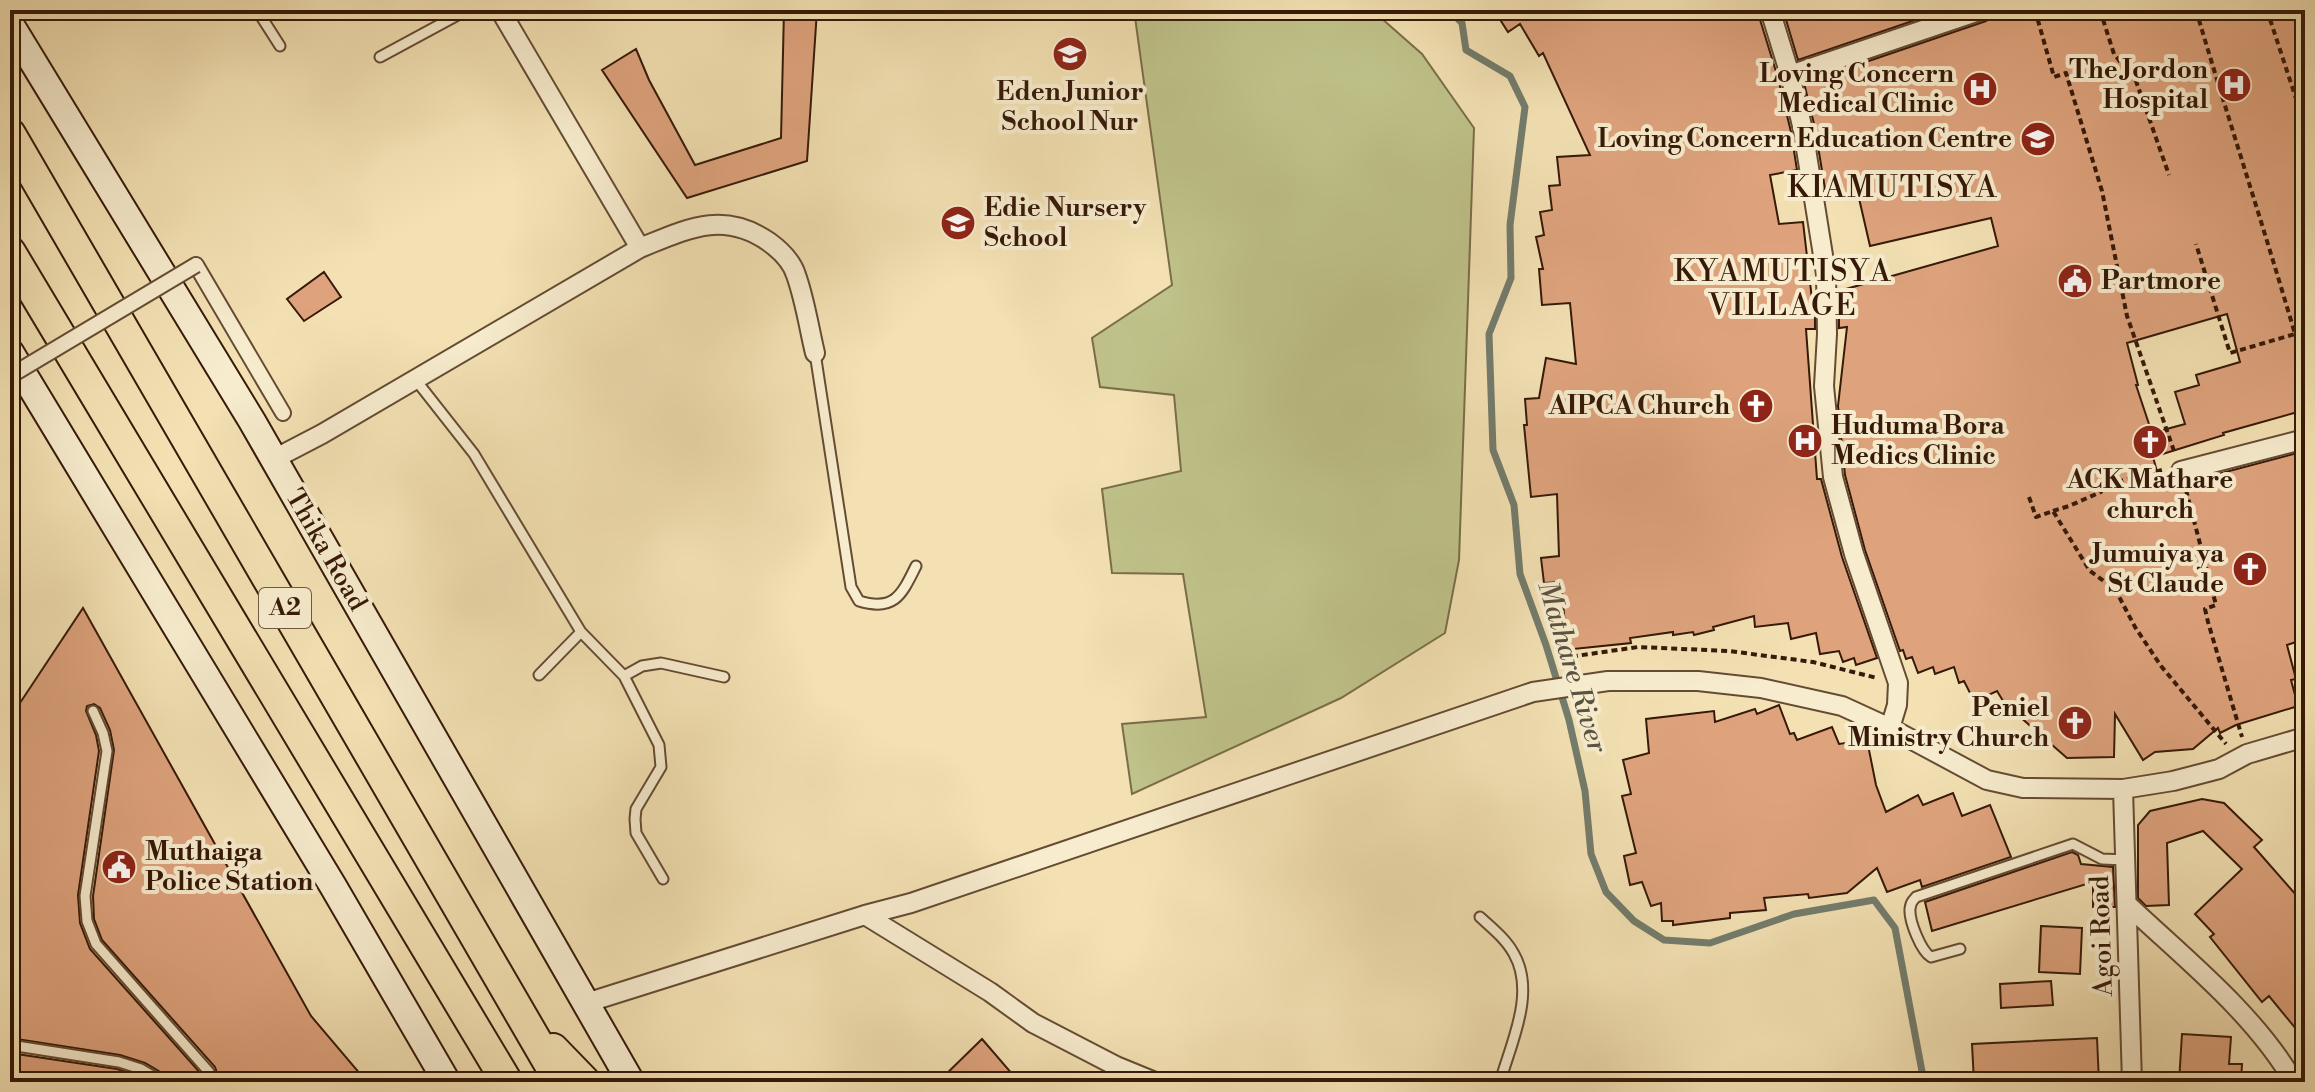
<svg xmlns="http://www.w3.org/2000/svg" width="2315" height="1092" font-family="'Libre Bodoni',serif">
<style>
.green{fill:#bfc28a;stroke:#7a6e49;stroke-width:2}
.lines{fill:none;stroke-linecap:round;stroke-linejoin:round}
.stream{stroke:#737c6c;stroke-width:7}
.building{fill:#dea37d;stroke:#361908;stroke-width:2;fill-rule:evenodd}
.service-casing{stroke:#654b33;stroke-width:13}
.pedestrian-casing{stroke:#654b33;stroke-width:18}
.minor-casing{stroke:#654b33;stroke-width:22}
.secondary-casing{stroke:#361908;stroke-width:30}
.trunk-casing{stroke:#361908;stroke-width:34}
.path{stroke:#361908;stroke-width:4;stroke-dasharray:6 4;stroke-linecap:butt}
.service{stroke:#f7ecce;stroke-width:9}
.pedestrian{stroke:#f7ecce;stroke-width:14}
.minor{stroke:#f7ecce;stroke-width:18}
.secondary{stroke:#f7ecce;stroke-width:26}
.trunk{stroke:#f3e1b3;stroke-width:30}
.pedestrian-bridge-casing{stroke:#654b33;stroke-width:18;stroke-linecap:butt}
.pedestrian-bridge{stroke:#f7ecce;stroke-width:14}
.labels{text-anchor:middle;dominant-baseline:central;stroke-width:8;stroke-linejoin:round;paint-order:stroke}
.shield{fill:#f7ecce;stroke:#705843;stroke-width:2}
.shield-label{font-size:24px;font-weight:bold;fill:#361908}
.poi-label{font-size:26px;font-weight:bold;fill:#361908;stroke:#f7ecce;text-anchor:end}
.street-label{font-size:26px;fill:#361908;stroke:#f7ecce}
.water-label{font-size:28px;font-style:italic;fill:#595342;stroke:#f7ecce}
.quarter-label{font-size:30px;letter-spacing:2px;fill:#361908;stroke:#f7ecce}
</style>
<rect width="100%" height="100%" fill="#f3e1b3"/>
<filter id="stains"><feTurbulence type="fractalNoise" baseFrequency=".0025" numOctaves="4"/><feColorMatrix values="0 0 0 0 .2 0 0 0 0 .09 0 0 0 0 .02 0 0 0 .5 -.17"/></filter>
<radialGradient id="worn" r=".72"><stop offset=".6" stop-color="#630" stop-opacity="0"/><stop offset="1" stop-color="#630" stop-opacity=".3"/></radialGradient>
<path class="green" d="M1134 10H1372L1422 54 1474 128 1459 560 1445 633 1341 698 1132 794 1122 724 1206 717 1183 574 1112 573 1102 489 1181 471 1174 395 1100 387 1092 338 1172 285Z"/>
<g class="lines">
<path class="stream" d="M1449 10 1462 23 1466 50 1510 76 1525 107 1510 225 1511 278 1489 334 1493 450 1514 505 1520 574 1546 645 1569 720 1585 791 1591 854 1606 892 1634 921 1664 940 1710 943 1794 914 1874 900 1895 928 1924 1082"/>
</g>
<path class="building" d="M784 10H817L807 161 687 198 602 70 636 49 649 80 695 165 781 138Z
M1494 10H1757L1778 78 1791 132 1797 170 1770 175 1779 224 1803 222 1813 308H1815V329H1806L1817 479H1821L1842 557 1877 658 1856 665 1854 658 1843 662 1839 651 1820 654 1816 633 1791 639 1788 623 1755 627 1754 616 1713 627 1714 630 1694 635 1693 632 1673 635V632L1630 638 1631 643 1564 650 1561 625H1565L1561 582 1544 583 1541 558 1559 556 1557 494 1531 497 1524 425H1527L1525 399 1539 398 1546 358 1576 364 1570 303 1542 305 1539 269H1543L1536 237 1544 235 1540 212 1552 210 1549 186 1560 185 1557 157 1590 155 1543 53 1539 56 1520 24 1508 32Z
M1792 10H1945L1798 60 1784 13Z
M1994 10H2305V410L2223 433 2224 435 2153 457 2161 486 2176 482 2184 483 2305 451V639L2287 645 2296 679 2291 680 2298 706 2236 725 2220 733 2218 728 2193 749 2155 752 2143 760 2115 714 2114 757 2067 758 2019 716 2014 719 1997 691 1982 698 1980 693 1972 697 1964 681 1959 683 1954 667 1935 674 1933 667 1918 673 1912 657 1906 659 1903 650 1900 651 1865 550 1845 475 1838 406 1847 327 1839 328V306L1851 305 1846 289 1998 246 1991 218 1870 246 1858 194 1845 197 1842 185 1825 189 1815 128 1804 83 1986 21 1991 17ZM2227 314 2240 362 2196 375 2199 385 2175 392 2185 424 2152 433 2136 385H2138L2127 343Z
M324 272 341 297 304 321 287 299Z
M83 608 311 1016 367 1082H220L215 1067 102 940 94 919 93 896 114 750 110 730 100 708 94 704 87 706 86 711 96 735 99 751 78 895 80 923 90 949 203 1076 205 1082H170L167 1076 145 1063 120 1055 10 1038V718Z
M1779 705 1790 734 1794 733 1797 740 1832 727 1839 744 1867 740 1876 785 1886 812 1918 795 1923 805 1953 793 1962 816 1990 805 2011 857 1922 887 1920 880 1887 892 1877 868 1847 893 1809 898 1808 894 1764 898 1766 910 1730 913V918L1673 925V921H1662L1661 903 1651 906 1642 882 1630 885 1624 856 1636 853 1622 796 1631 794 1623 760 1649 753 1646 719 1714 711 1715 722 1755 709 1757 714Z
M2202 799 2224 803 2262 840 2254 847 2305 905V1040L2269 996 2262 1002 2210 937 2214 934 2195 914 2242 869 2203 831 2167 843 2169 905 2146 906 2138 898V825L2150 811Z
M2072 852 2078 855 2081 864 2113 867 2115 907H2093V882L1932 931 1925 902Z
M2041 926 2082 928 2080 974 2039 972Z
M2051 981 2053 1005 2001 1008 2000 984Z
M2182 1034 2231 1037 2229 1064H2242L2241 1082H2179Z
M2097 1038 2099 1082H1974L1972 1044Z
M982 1039 1019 1082H938Z
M10 1053 117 1069 138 1076 148 1082H10Z"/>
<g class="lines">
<defs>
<path id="service" d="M257 10 280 46
M380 57 467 10
M815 353 851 587 859 601C895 612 902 594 916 566
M415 379 474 454 581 632 624 676 659 745 661 767 636 809 635 819 636 833 663 879
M539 675 581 632
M624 676 642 666 661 663 724 677
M93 711 103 733 107 751 85 896 87 921 96 944 209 1072 213 1082
M1480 917C1492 928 1506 939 1514 954 1536 993 1511 1043 1500 1082
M1960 949 1931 957C1921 951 1909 921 1910 909 1911 902 1912 902 1916 897L2073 844 2102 859 2126 860
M10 1045 119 1062 141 1069 163 1082
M1803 1082 1810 1080 1814 1082"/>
<path id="pedestrian" d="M196 265 283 413"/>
<path id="minor" d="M500 10 640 248
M1770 10 1790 75 1803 130 1826 274 1827 334 1824 386 1833 477 1854 554 1898 683 1897 705 1890 728
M1790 75 1982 10
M274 459 322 434 640 248C687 229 723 210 769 242 780 250 792 262 796 275 805 300 809 328 815 353
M2181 471 2305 439
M2123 789 2132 1082
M2128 905C2185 959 2254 1013 2294 1082
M865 915 990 992 1033 1023 1116 1066 1155 1082
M586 1003 865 915 911 903 1533 692 1608 681H1698L1761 688 1842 706 1890 728 1987 780 2023 788 2123 789 2173 781 2219 769 2247 754 2305 737"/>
<path id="secondary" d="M10 24 252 421 631 1082
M10 352 333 886 447 1082"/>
<path id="trunk" d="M10 134 560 1082
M10 252 507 1082
M553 1049 585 1082"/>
</defs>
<use href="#service" class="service-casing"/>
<use href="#pedestrian" class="pedestrian-casing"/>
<use href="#minor" class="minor-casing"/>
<use href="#secondary" class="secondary-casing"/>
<use href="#trunk" class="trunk-casing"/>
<path class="path" d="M2035 10 2054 77 2066 73 2102 191 2127 316 2174 451
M2100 10 2114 54 2136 81 2169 175
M2196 10C2228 118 2263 225 2295 334L2230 353 2196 244
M2267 10 2305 126
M2186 490 2216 605 2205 609 2208 622 2242 737
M2029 497 2036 517 2053 511 2090 571 2115 589 2135 627 2161 666 2226 744
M2053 511 2069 506 2101 492 2102 480H2107L2113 483 2162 470
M1562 658 1638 647 1729 651 1813 662 1877 678"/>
<use href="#service" class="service"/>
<use href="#pedestrian" class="pedestrian"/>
<use href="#minor" class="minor"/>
<use href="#secondary" class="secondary"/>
<use href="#trunk" class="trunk"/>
<defs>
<path id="pedestrian-bridge" d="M10 376 196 265"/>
</defs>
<use href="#pedestrian-bridge" class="pedestrian-bridge-casing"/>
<use href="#pedestrian-bridge" class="pedestrian-bridge"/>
</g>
<defs>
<symbol id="school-disc" viewBox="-11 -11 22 22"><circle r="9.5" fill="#8f2418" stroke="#f7ecce"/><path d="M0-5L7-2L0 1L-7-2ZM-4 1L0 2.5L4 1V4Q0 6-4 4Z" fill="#fff"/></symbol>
<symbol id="hospital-disc" viewBox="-11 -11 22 22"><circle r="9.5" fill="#8f2418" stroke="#f7ecce"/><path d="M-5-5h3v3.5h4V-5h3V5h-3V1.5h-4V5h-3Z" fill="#fff"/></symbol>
<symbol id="civic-disc" viewBox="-11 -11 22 22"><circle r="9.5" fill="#8f2418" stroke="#f7ecce"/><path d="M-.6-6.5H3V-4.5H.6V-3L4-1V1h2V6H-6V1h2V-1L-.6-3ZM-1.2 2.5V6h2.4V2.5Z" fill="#fff"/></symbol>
<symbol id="church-disc" viewBox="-11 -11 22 22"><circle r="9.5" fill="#8f2418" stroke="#f7ecce"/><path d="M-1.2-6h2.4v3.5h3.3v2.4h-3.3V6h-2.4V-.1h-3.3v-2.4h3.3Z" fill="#fff"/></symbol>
</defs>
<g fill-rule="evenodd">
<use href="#school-disc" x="1050" y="34" width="40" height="40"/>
<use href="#hospital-disc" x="2214" y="65" width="40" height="40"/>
<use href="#hospital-disc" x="1960" y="69" width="40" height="40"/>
<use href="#school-disc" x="2018" y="119" width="40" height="40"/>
<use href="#school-disc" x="938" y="203" width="40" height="40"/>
<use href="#civic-disc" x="2055" y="261" width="40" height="40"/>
<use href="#church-disc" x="1736" y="386" width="40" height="40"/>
<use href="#hospital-disc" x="1785" y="421" width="40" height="40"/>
<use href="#church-disc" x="2130" y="422" width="40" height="40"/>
<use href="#church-disc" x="2230" y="549" width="40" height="40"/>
<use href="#church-disc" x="2055" y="703" width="40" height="40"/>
<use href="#civic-disc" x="99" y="847" width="40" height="40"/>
</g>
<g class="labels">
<rect class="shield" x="259" y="588" width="52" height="40" rx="6"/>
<g class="shield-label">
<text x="285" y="608">A2</text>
</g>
<g class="poi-label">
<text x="2208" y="70">The Jordon<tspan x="2208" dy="30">Hospital</tspan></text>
<text x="1954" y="74">Loving Concern<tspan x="1954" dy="30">Medical Clinic</tspan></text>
<text x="1070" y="92" text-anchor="middle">Eden Junior<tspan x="1070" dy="30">School Nur</tspan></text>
<text x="2012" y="139">Loving Concern Education Centre</text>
<text x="984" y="208" text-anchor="start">Edie Nursery<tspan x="984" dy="30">School</tspan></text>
<text x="2101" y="281" text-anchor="start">Partmore</text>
<text x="1730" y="406">AIPCA Church</text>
<text x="1831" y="426" text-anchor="start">Huduma Bora<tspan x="1831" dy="30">Medics Clinic</tspan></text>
<text x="2150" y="480" text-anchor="middle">ACK Mathare<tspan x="2150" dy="30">church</tspan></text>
<text x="2224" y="554">Jumuiya ya<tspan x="2224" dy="30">St Claude</tspan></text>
<text x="2049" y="708">Peniel<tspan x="2049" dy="30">Ministry Church</tspan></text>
<text x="145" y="852" text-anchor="start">Muthaiga<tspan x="145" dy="30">Police Station</tspan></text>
</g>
<g class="street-label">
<text transform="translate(326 550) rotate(60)">Thika Road</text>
<text transform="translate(2102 936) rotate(-92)">Agoi Road</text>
</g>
<g class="water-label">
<text transform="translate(1572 667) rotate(73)">Mathare River</text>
</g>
<g class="quarter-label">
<text x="1893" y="188">KIAMUTISYA</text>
<text x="1783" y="272">KYAMUTISYA<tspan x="1783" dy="34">VILLAGE</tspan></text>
</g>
</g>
<rect width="2315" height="1092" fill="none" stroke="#f3e1b3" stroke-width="40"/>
<rect x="12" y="12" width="2291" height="1068" fill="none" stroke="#361908" stroke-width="4"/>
<rect x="20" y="20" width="2275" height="1052" fill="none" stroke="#361908" stroke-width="2"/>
<rect width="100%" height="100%" filter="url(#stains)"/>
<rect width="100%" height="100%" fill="url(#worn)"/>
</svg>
